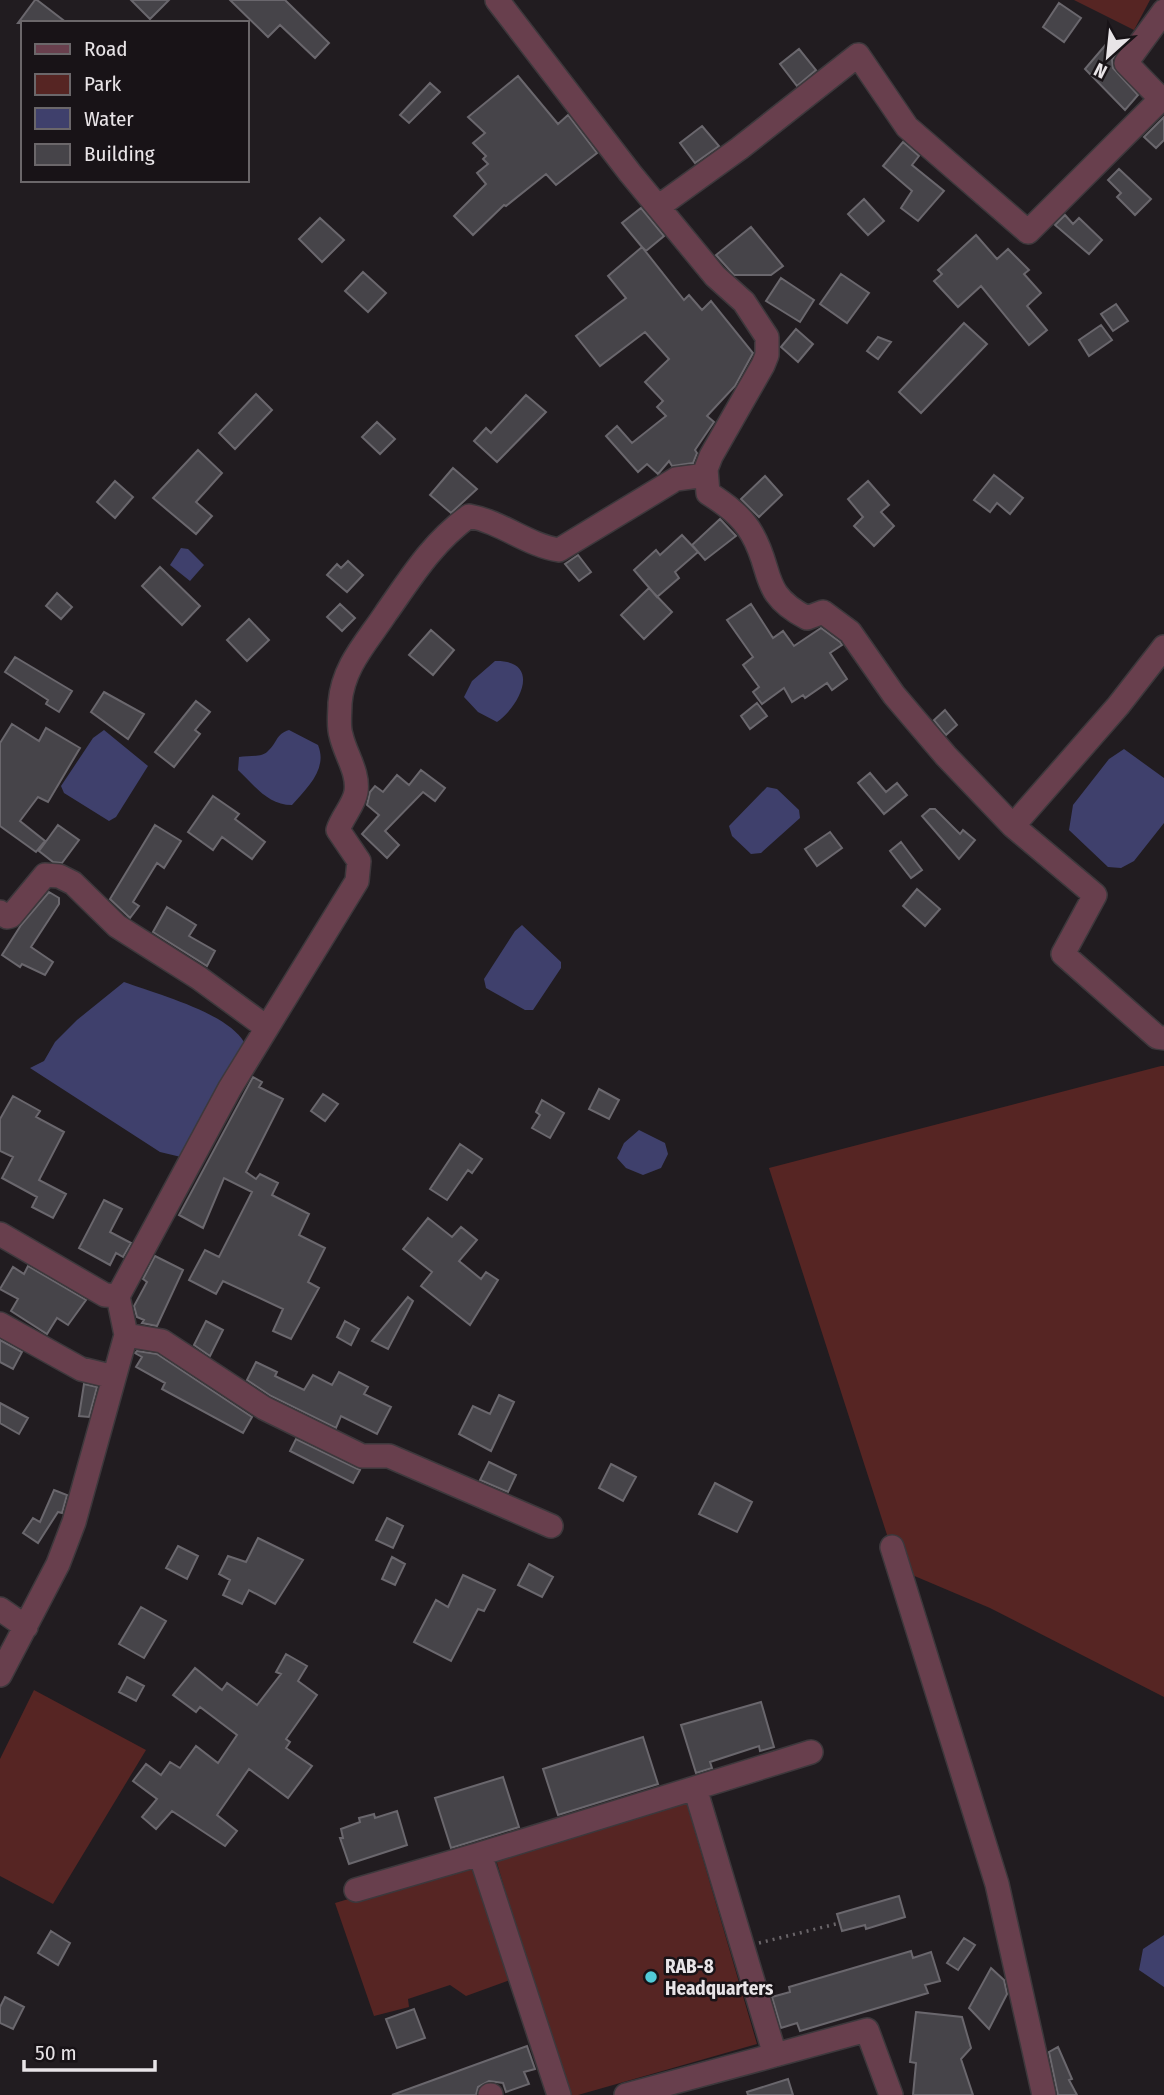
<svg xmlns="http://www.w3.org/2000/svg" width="1164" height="2095" font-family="'Fira Sans Condensed',sans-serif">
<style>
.green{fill:#562523}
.water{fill:#3f406c}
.building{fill:#464449;stroke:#6a676d;stroke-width:2}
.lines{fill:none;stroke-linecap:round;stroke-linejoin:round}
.minor-casing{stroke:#3d383c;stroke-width:26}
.path{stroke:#6a6569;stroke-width:3.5;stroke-dasharray:2 5;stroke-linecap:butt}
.minor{stroke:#683f4d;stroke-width:23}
.poi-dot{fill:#52cbd8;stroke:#181317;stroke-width:2.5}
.labels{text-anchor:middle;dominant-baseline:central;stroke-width:5;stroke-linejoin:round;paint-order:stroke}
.poi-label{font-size:19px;font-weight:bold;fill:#e8e4e7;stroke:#181317;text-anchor:start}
</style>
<rect width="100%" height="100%" fill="#211c20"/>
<path class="green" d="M1074 0H1150L1134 30Z
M1161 1066H1164V1697L990 1608 898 1569 769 1168Z
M34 1690 146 1750 53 1904 0 1876V1759Z
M686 1801 757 2044 578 2095H565L495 1856Z
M477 1861 513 1979 466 1996 450 1985 408 1999 409 2007 374 2016 335 1903Z"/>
<path class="water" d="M181 548 188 549 204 565 190 581 170 565Z
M495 661C542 660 521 705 497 722L478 712 464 697 472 681Z
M104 730 148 766 116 817 109 821 64 793 61 786 93 738Z
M289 730 318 745C328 769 307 788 292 805 268 805 255 786 238 770L239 757C248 755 262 758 268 751 277 743 276 734 289 730Z
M1124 749 1164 778V823L1134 861 1121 868 1108 867 1069 830 1073 805 1109 759Z
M767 787 777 789 799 810 800 818 761 853 751 854 732 836 729 826Z
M522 925 561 962V968L533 1010H525L486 988 484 979 515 931Z
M124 982C156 994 226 1012 244 1042L181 1157 160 1152 30 1068 44 1061 55 1042 77 1020Z
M639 1130 665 1143 668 1154 661 1168 643 1175 626 1168 617 1158 624 1143Z
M1164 1935V1987L1139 1970 1143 1949Z"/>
<path class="building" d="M35 0H37L67 23H18Z
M131 0H169L150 19Z
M230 0H285L329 43 315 58 280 25 268 37Z
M1059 3 1081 18 1064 42 1043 27Z
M1108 42 1118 51 1112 60 1113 68 1138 95 1125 110 1085 69Z
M799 49 816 70 797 86 780 64Z
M518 76 558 124 568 115 597 153 556 185 546 174 506 206 504 205 473 235 454 216 486 184 477 173 488 164 483 159 486 156 473 143 485 133 468 117Z
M430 83 440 92 409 123 400 115Z
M1164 117V140L1156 148 1144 137Z
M702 126 719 146 695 163 680 143Z
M903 142 919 156 912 165 944 191 918 221 901 208 912 191 883 166Z
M1119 169 1151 199 1135 215 1117 197 1121 193 1108 180Z
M864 199 884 221 868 235 848 214Z
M641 208 664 236 646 251 642 247 684 300 689 295 702 310 711 301 753 353 735 386 707 416 714 422 695 450 697 453 693 463 672 466 669 461 658 474 647 464 638 472 606 436 617 426 632 443 666 416 657 407 663 401 645 382 669 359 645 332 600 366 576 336 626 298 608 276 642 247 622 223Z
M1065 215 1073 224 1079 218 1102 240 1089 254 1055 225Z
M320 218 344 240 322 262 299 239Z
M751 227 783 266 771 275H734L716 255Z
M976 235 997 259 1008 249 1029 270 1024 274 1041 293 1027 306 1047 330 1029 345 981 286 958 307 934 281 942 274 938 270Z
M363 272 386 293 368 312 345 291Z
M841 274 869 293 847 323 820 304Z
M781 278 814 300 800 322 766 301Z
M1116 304 1128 321 1113 331 1101 314Z
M964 323 987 344 921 413 899 392Z
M1101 325 1112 340 1089 356 1079 340Z
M796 329 813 344 798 362 781 347Z
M878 337 891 342 878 359 867 351Z
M256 394 272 410 235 449 219 433Z
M526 395 546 412 497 462 474 441 486 428 491 433Z
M377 422 395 439 380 454 362 437Z
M198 450 222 473 196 502 212 516 196 534 153 498Z
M453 468 477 489 451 513 430 495Z
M994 475 1023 498 1010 514 997 503 990 512 974 500Z
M765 476 782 495 759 517 741 499Z
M115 481 133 497 115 518 97 502Z
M868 481 889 505 881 512 894 526 874 546 854 526 863 517 848 499Z
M720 519 736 536 705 560 692 545Z
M682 535 698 552 675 572 679 578 657 597 634 570 656 550 660 555Z
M578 555 591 572 579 581 565 564Z
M348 561 363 575 347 592 327 575 337 564 341 568Z
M160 567 200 606 182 625 142 586Z
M649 588 672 612 644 639 621 615Z
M57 593 72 607 61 619 46 606Z
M340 604 355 618 342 631 327 617Z
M751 604 773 638 783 631 794 646 821 628 840 642 842 645 830 653 847 679 832 690 827 683 805 698 803 695 792 702 784 688 762 704 753 692 759 687 743 665 753 657 727 620Z
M249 619 269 640 247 661 227 640Z
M431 630 454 650 433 675 409 655Z
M15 657 72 691 59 712 46 704 48 700 5 672Z
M104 692 144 714 128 739 91 712Z
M196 701 210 712 195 730 200 734 174 767 155 752Z
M757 703 767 716 750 729 741 716Z
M945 710 957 725 946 735 934 720Z
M12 724 39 741 46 728 80 748 48 802 38 797 20 821 45 841 36 852 0 826V743Z
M421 770 445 788 435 801 423 792 385 831 399 845 387 858 362 834 379 815 367 805 370 792 375 786 383 792 397 775 409 785Z
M870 773 886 792 897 783 907 795 884 814 858 783Z
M213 796 239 814 235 819 265 842 252 859 222 837 213 850 188 832Z
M930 809H935L960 834 963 830 975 840 959 859 922 816Z
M58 825 79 840 62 863 53 862 39 851Z
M155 825 181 841 164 868 157 863 133 902 139 906 130 918 110 899Z
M830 832 842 848 817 866 805 849Z
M901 842 922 870 911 878 890 851Z
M917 889 940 909 925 926 903 906Z
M49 892 59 898V904L31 947 53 962 45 975 22 964 20 967 2 955 21 925Z
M167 907 196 925 189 936 215 951 207 966 153 932Z
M253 1077 262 1082 259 1087 283 1099 246 1172 256 1179 260 1174 278 1183 272 1195 309 1214 299 1235 325 1248 308 1282 319 1288 291 1339 273 1331 283 1309 223 1281 216 1294 189 1280 205 1250 219 1257 252 1192 224 1178 203 1228 179 1215Z
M599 1089 619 1100 609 1119 589 1109Z
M323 1094 338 1104 325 1121 311 1111Z
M13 1096 40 1111 36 1117 64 1132 39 1180 66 1194 53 1218 32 1207 37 1197 2 1178 13 1157 0 1151V1119Z
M542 1100 564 1113 550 1138 532 1128 540 1115 536 1112Z
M460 1144 482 1159 472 1173 468 1170 447 1200 430 1189Z
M104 1200 122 1209 110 1232 131 1243 123 1257 116 1253 110 1265 79 1248Z
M428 1218 452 1237 461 1227 477 1240 459 1261 481 1279 486 1272 498 1280 470 1325 421 1286 432 1272 403 1249Z
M155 1256 183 1270 157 1326 142 1323 144 1320 137 1317 134 1306 147 1282 143 1279Z
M28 1266 86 1300 68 1325 57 1318 47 1334 11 1311 18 1299 0 1289 13 1267 24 1274Z
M408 1297 413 1301 388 1349 372 1341Z
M206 1321 223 1330 210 1356 194 1345Z
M345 1321 359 1329 351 1345 337 1337Z
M0 1340 22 1352 13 1369 0 1362Z
M137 1351 157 1354 252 1417 243 1433 162 1389 165 1383 136 1367 142 1357 135 1353Z
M256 1362 277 1372 275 1376 304 1390 313 1375 332 1385 339 1372 368 1387 364 1394 391 1407 377 1434 341 1416 336 1428 271 1396 247 1380Z
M84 1384 97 1387 89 1417 79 1416Z
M499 1395 514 1402 491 1451 459 1434 473 1406 490 1414Z
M0 1403 28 1418 19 1434 0 1423Z
M296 1439 360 1470 353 1483 290 1451Z
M489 1462 516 1475 508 1492 480 1480Z
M611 1464 636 1477 623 1501 599 1488Z
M715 1483 752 1502 737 1532 699 1514Z
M54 1490 67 1495 62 1513 58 1512 38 1543 23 1533 33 1518 40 1522Z
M387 1518 403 1526 393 1548 376 1540Z
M258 1538 303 1560 275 1604 249 1590 242 1604 223 1595 230 1580 219 1574 228 1556 246 1562Z
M178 1546 198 1556 187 1579 166 1568Z
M392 1557 405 1564 395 1585 382 1579Z
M529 1564 553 1577 542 1597 518 1585Z
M463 1575 495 1590 484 1611 478 1609 451 1661 414 1642 436 1600 448 1607Z
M141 1607 166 1621 144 1658 119 1644Z
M286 1654 307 1666 298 1681 317 1695 286 1739 290 1742 286 1748 312 1766 288 1798 249 1769 217 1815 237 1831 225 1846 172 1811 156 1829 142 1817 157 1799 133 1781 146 1764 161 1775 170 1762 180 1768 196 1746 218 1763 237 1735 200 1707 196 1712 173 1695 195 1668 222 1690 227 1683 257 1705 281 1674 276 1672Z
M127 1677 144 1686 136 1701 119 1692Z
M761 1702 774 1747 760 1751 759 1746 710 1762 712 1768 696 1773 681 1725Z
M643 1737 658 1784 558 1815 543 1769Z
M503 1777 519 1827 451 1848 435 1798Z
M397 1811 407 1845 349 1864 340 1838H343L341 1829 360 1822 359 1818 374 1814 375 1818Z
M899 1896 905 1917 866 1929 865 1925 842 1931 837 1914Z
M51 1931 70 1943 58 1965 38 1953Z
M964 1938 975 1945 958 1970 947 1963Z
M911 1951 913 1958 931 1952 940 1981 925 1985 928 1993 800 2031 797 2023 781 2028 772 1997 790 1992 789 1987Z
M991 1968 1004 1980 1007 1994 989 2029 969 2008Z
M5 1997 24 2007 13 2029 0 2023V2007Z
M414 2009 425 2038 397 2048 386 2019Z
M916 2012 962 2017 971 2048 961 2059 973 2095H913L916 2063 910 2062Z
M527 2046 535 2069 524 2072 529 2084 506 2092 503 2083 489 2081 478 2087 476 2095H392Z
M1058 2047 1072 2079 1069 2080 1077 2095H1058L1049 2052Z
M788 2079 793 2095H748L747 2092Z"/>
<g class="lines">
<defs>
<path id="minor" d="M497 0 630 173 715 276 744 302 767 337V355L763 365 711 456 706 469 708 493C725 504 742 516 752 534 774 572 759 593 807 618L823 612 850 632 894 695 946 756 1013 826
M658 207 740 148 858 55 907 127 1028 232 1161 99 1126 63 1164 11
M1164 647 1118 706 1013 826 1095 895 1063 954 1157 1037 1164 1038
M0 912 7 917 11 916 45 875 59 876 73 883 117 926 199 978 266 1027
M0 1234 105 1295 118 1296
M0 1324 81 1369 114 1377
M126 1335 118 1296 230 1088 357 881 359 861 338 830C342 817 354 805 356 792 359 772 345 754 341 735 338 726 340 713 340 703 343 666 367 642 386 613 412 576 432 543 469 516 502 522 527 545 559 550L676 479 706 475
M892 1547 997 1884 1044 2095
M0 1609 26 1627
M0 1675 58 1564 74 1522 126 1335 162 1341 264 1408 362 1456H389L551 1526
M695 1788 811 1752
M356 1890 480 1854
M775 2055 867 2030 891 2095
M490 2095H491
M559 2095 480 1854 695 1788 775 2055 626 2095"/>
</defs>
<use href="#minor" class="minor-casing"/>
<path class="path" d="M759 1943 840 1923"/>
<use href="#minor" class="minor"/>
</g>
<circle class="poi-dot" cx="651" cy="1977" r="7"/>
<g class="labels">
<g class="poi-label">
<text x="665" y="1966">RAB-8<tspan x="665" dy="22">Headquarters</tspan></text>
</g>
</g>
<rect x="21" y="21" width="228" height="161" fill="#181317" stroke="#6b676a" stroke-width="2"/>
<rect x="35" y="44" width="35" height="10" fill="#683f4d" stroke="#6b676a" stroke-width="2"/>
<text x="84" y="56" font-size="21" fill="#e8e4e7">Road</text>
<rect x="35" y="74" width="35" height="21" fill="#562523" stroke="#6b676a" stroke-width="2"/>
<text x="84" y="91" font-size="21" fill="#e8e4e7">Park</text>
<rect x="35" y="108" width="35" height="21" fill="#3f406c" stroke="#6b676a" stroke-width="2"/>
<text x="84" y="126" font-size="21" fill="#e8e4e7">Water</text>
<rect x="35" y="144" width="35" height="21" fill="#464449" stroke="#6b676a" stroke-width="2"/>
<text x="84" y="161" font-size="21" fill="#e8e4e7">Building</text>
<g transform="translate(1108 56) rotate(207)" stroke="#181317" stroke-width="5" paint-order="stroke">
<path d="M0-5L12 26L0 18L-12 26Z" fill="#e8e4e7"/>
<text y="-10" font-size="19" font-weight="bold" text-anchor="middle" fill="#e8e4e7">N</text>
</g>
<path d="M24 2060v10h131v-10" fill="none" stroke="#e8e4e7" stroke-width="3.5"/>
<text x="35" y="2060" font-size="21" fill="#e8e4e7" stroke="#181317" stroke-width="5" paint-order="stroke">50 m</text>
</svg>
